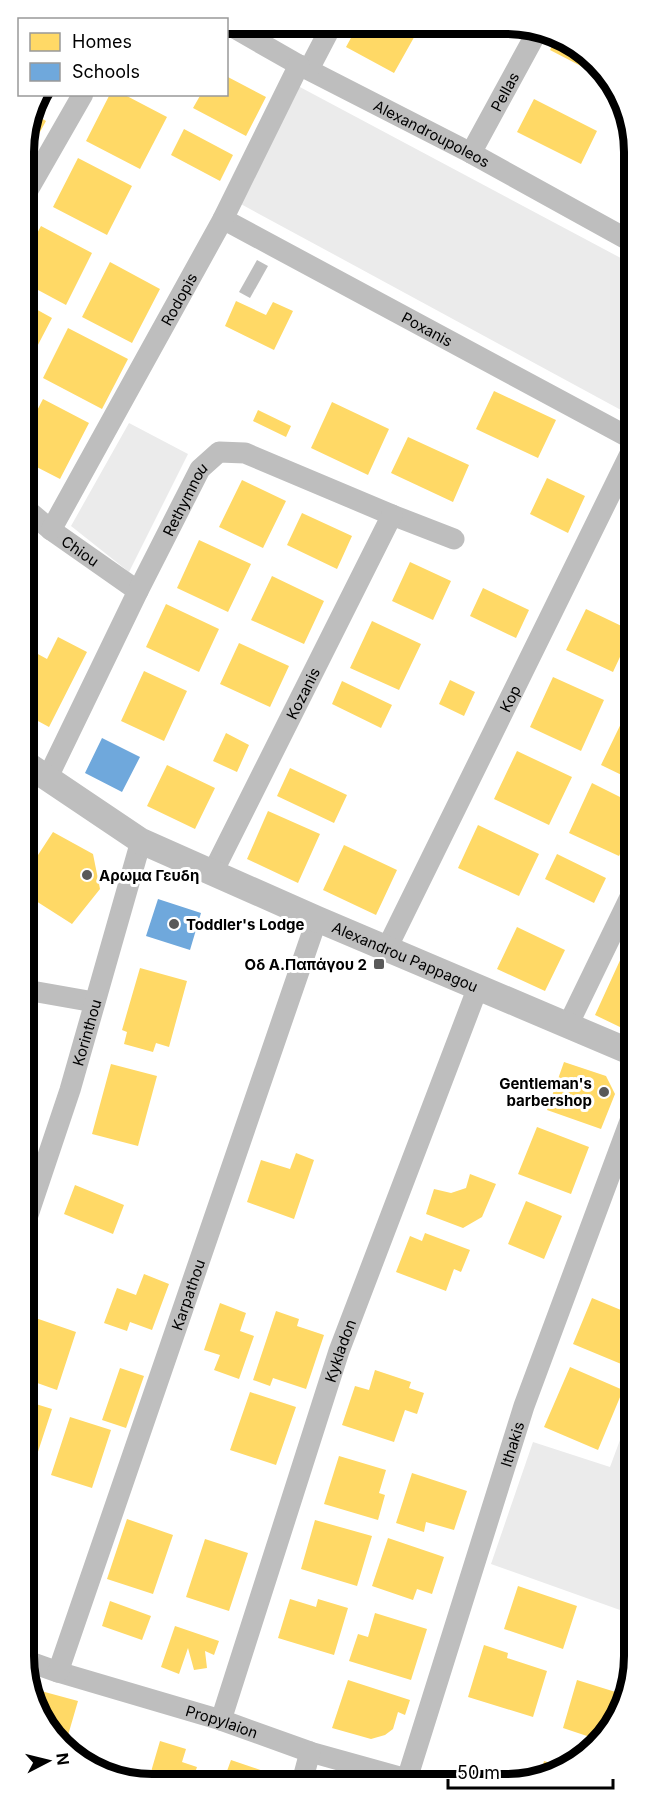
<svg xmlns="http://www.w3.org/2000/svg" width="658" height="1809" font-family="Inter,sans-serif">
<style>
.green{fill:#ebebeb}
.water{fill:#bebebe}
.homes{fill:#ffd966}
.schools{fill:#6fa8dc}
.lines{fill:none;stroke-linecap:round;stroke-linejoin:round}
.minor{stroke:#bebebe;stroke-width:21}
.tertiary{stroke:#bebebe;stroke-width:26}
.poi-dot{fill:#595959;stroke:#fff;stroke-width:2}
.labels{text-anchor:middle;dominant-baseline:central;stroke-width:6;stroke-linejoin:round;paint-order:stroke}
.street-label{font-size:15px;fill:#000;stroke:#fff}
.poi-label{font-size:15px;font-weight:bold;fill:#000;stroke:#fff;text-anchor:start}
.rim{fill:none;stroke:#000;stroke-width:8}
</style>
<rect width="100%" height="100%" fill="#fff"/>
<path class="green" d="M298 86 632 264V416L239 203Z
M129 423 188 454 129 572 71 526Z
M633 1405 634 1615 491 1564 533 1442 610 1467Z"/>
<path class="water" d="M257 260 268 266 250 298 239 292Z"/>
<path class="homes" d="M358 25 405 26 417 32 394 73 346 47Z
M555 39 596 61 603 75 602 77 550 50Z
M226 76 266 97 246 136 193 108 201 94H226Z
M110 94H123L167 117 140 169 86 141Z
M534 99 597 131 581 164 517 132Z
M33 113 46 121 24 161V144Z
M184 129 233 155 220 181 171 155Z
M78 158 132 186 107 235 53 207Z
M41 226 92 253 66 305 25 283 24 257Z
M110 262 160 289 132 343 82 317Z
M236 301 266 315 273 302 293 311 274 350 225 326Z
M25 303 52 318 29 362 25 359Z
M68 328 128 359 102 409 43 378Z
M494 391 556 420 538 458 476 429Z
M43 399 89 423 60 479 25 461V434Z
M332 402 389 429 368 475 311 448Z
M258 410 291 426 286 437 253 421Z
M408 437 469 465 453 502 391 473Z
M547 478 585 496 568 533 530 514Z
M242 480 286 501 263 548 219 527Z
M302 513 352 536 337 569 287 545Z
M199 540 251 564 228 612 177 588Z
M410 562 451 581 433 620 392 601Z
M272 576 324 601 304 644 251 620Z
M483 588 529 610 516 638 470 616Z
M166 604 219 629 199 672 146 647Z
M586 609 632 631 613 672 566 650Z
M372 621 421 644 399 690 350 668Z
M58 637 87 652 49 727 25 714V647L47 659Z
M239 643 289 666 270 707 220 684Z
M144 671 187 691 164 741 121 721Z
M553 677 604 700 581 751 530 727Z
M450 680 475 692 464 716 439 704Z
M342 681 392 705 381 728 332 704Z
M629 707 632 709V780L601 765Z
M226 733 249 745 237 772 213 761Z
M517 751 572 777 549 825 494 799Z
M167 765 215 788 195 829 147 806Z
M290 768 347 795 334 823 277 796Z
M592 783 632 803 633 828 619 856 569 833Z
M268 811 320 834 298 883 247 859Z
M25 815 36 822 26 837 34 842 25 855Z
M478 825 539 854 519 896 458 868Z
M53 832 93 854 100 889 72 924 25 894V875Z
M344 845 397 870 376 915 323 890Z
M557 854 606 878 594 903 545 879Z
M517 927 565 950 545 991 497 969Z
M622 956 633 961V1017L628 1015 622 1028 595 1015Z
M140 968 187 981 169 1047 156 1043 153 1052 124 1044 127 1032 122 1030Z
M564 1062 606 1076 615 1094 601 1129 547 1110Z
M111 1064 157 1076 138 1146 92 1134Z
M537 1127 589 1147 571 1194 518 1174Z
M296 1153 314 1160 294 1219 247 1202 261 1160 290 1169Z
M470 1174 496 1184 482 1217 463 1228 426 1214 434 1189 451 1193 466 1188Z
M75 1185 124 1205 113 1234 64 1214Z
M526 1201 562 1216 544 1259 508 1244Z
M425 1233 470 1250 461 1272 454 1269 446 1291 396 1272 410 1236 422 1241Z
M144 1274 169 1284 152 1330 130 1322 127 1331 104 1323 117 1288 136 1295Z
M592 1298 633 1315V1347L626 1366 573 1344Z
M220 1303 246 1313 240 1331 254 1336 239 1379 214 1370 220 1355 204 1350Z
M276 1311 299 1319 297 1326 324 1335 306 1389 273 1378 270 1386 253 1380Z
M27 1315 76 1332 57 1390 26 1379Z
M570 1367 623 1390 598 1450 544 1427Z
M120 1368 144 1376 126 1428 102 1420Z
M375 1370 411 1382 409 1388 424 1393 417 1414 405 1410 394 1442 342 1425 355 1386 369 1390Z
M250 1392 296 1407 276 1465 230 1450Z
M26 1401 52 1409 33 1467 26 1465Z
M70 1417 111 1430 92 1488 51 1475Z
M339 1456 386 1470 379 1493 385 1495 378 1520 324 1504Z
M412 1473 467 1491 454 1530 426 1522 424 1532 396 1523Z
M127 1519 173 1535 153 1594 107 1579Z
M315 1520 372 1536 357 1586 301 1569Z
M388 1538 444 1557 432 1594 417 1589 413 1600 372 1586Z
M205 1539 248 1553 229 1611 186 1597Z
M518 1586 577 1606 563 1649 504 1629Z
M290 1599 316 1607 318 1599 348 1608 334 1655 278 1638Z
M110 1601 151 1616 142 1640 102 1626Z
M375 1613 427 1629 411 1680 349 1661 358 1634 368 1637Z
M175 1626 219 1641 214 1655 205 1651 207 1668 194 1670 188 1648 179 1674 161 1667Z
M484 1645 508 1653 507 1658 547 1671 533 1717 468 1697Z
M348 1680 410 1700 405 1715 398 1712 393 1729 385 1735 371 1739 332 1728Z
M577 1680 622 1694 602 1741 563 1728Z
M30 1688 78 1701 64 1749 62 1748Z
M160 1741 186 1749 182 1762 197 1767 192 1782H148Z
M567 1755 575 1757 564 1763Z
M231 1760 272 1774 269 1782H223Z
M544 1761 560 1766 540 1778Z"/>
<path class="schools" d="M102 738 140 757 122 792 85 773Z
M158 899 201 913 190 950 146 936Z"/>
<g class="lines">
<g class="minor">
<path id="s1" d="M229 25 299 65 471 153 632 242"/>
<path d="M309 69 332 25"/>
<path id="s2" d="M471 153 538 30"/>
<path d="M24 197 83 94"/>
<path id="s3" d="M223 219 632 439"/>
<path id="s4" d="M25 508 51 530 138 591"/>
<path id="s5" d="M51 530 223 219 299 65"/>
<path id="s6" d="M47 779 138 591 200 469 219 452 245 453 392 515 454 539"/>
<path id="s7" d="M213 872 392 515"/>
<path id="s8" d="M387 948 632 450"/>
<path d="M26 990 94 1002"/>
<path d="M568 1025 633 891"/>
<path id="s9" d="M26 1221 70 1090 141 841"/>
<path id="s10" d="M27 1661 58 1672 221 1720 310 1752 418 1782"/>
<path id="s11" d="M58 1672 317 919"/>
<path id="s12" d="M221 1720 339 1351 478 987"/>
<path id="s13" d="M407 1779 524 1406 633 1113"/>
<path d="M302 1782 310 1752"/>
</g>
<path class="tertiary" id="s14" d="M25 763 141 841 317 919 633 1053"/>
</g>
<g class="poi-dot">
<circle cx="87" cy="875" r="6"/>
<circle cx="174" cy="924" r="6"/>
<rect x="373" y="958" width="12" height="12" rx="3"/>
<circle cx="604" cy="1092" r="6"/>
</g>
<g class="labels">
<g class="street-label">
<text stroke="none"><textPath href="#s2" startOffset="70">Pellas</textPath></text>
<text stroke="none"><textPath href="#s1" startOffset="230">Alexandroupoleos</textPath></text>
<text stroke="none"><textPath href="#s5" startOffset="264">Rodopis</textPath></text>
<text stroke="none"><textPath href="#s3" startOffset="232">Poxanis</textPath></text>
<text stroke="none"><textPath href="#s6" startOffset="312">Rethymnou</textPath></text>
<text stroke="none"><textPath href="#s4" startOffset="70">Chiou</textPath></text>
<text stroke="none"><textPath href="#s7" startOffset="200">Kozanis</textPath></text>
<text stroke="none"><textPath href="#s8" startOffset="278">Kop</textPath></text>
<text stroke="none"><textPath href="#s14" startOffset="428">Alexandrou Pappagou</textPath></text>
<text stroke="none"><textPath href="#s9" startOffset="198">Korinthou</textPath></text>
<text stroke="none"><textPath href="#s11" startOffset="399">Karpathou</textPath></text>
<text stroke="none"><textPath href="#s12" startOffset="388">Kykladon</textPath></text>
<text stroke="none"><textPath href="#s13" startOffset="351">Ithakis</textPath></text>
<text stroke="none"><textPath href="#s10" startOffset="204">Propylaion</textPath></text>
</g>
<g class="poi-label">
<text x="99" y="875">Αρωμα Γευδη</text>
<text x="186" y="924">Toddler's Lodge</text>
<text x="367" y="964" text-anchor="end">Οδ Α.Παπάγου 2</text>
<text x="592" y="1083" text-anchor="end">Gentleman's<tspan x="592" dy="17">barbershop</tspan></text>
</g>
</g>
<path d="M0 0H658V1809H0ZM152 34H506A118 118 0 0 1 624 152V1656A118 118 0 0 1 506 1774H152A118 118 0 0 1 34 1656V152A118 118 0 0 1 152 34Z" fill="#fff" fill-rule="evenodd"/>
<path class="rim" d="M152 34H506A118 118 0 0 1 624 152V1656A118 118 0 0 1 506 1774H152A118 118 0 0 1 34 1656V152A118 118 0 0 1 152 34Z"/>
<rect x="18" y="18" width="210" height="78" fill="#ffffff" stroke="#999999" stroke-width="1.5"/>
<rect x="30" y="33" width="30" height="18" fill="#ffd966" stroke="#999999" stroke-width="1.5"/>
<text x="72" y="48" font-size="18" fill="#000000">Homes</text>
<rect x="30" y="63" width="30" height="18" fill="#6fa8dc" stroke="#999999" stroke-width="1.5"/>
<text x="72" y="78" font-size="18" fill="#000000">Schools</text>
<g transform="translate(48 1761) rotate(83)" stroke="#ffffff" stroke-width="4.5" paint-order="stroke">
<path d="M0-4.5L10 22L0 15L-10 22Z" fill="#000000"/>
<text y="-9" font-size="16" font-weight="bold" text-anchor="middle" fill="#000000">N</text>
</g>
<path d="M448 1779v9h165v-9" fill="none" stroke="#000000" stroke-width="3"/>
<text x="457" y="1779" font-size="18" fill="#000000" stroke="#ffffff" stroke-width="4.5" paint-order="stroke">50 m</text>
</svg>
